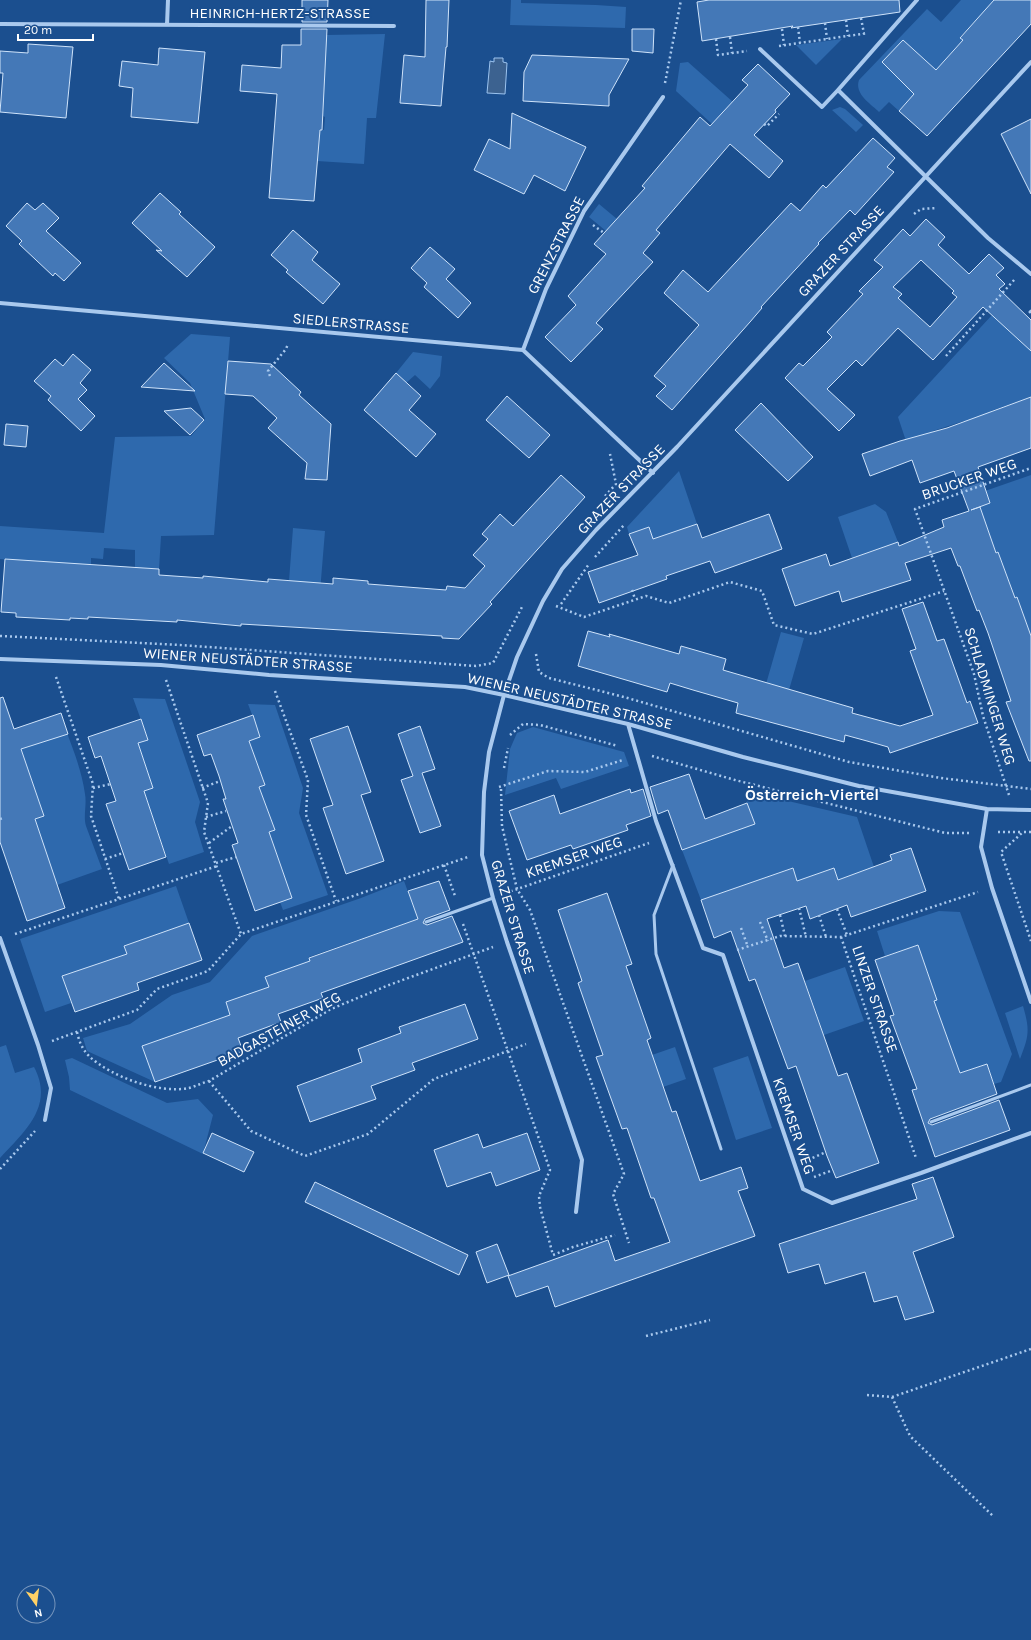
<svg xmlns="http://www.w3.org/2000/svg" width="1031" height="1640" font-family="Karla,sans-serif">
<style>
.green{fill:#2e69ad}
.water{fill:#3c6290;stroke:#9cc4f0}
.building{fill:#4478b7;stroke:#cfe3fa;fill-rule:evenodd}
.lines{fill:none;stroke-linecap:round;stroke-linejoin:round}
.path{stroke:#a9c9ee;stroke-width:2.5;stroke-dasharray:2 3;stroke-linecap:butt}
.service{stroke:#a9c9ee;stroke-width:3}
.minor{stroke:#a9c9ee;stroke-width:4}
.labels{text-anchor:middle;dominant-baseline:central;stroke-width:4;stroke-linejoin:round;paint-order:stroke}
.street-label{font-size:15px;fill:#fff;stroke:#1b4f8f}
.neighbourhood-label{font-size:16px;font-weight:bold;fill:#fff;stroke:#1b4f8f}
</style>
<rect width="100%" height="100%" fill="#1b4f8f"/>
<path class="green" d="M511 0H521V3L596 5 626 7 625 28 510 25Z
M961 0H1000L975 21 960 37 963 40 899 111 889 102 879 112C871 104 854 94 859 80L927 9 941 22Z
M385 34 376 118H367L364 164 317 161 320 130H324L325 117 323 116 326 35Z
M842 39 816 65 796 45Z
M688 62 733 102 718 117 729 128 723 134 676 91 680 63Z
M840 107 845 109 863 125 856 132 832 110Z
M599 204 617 219 606 231 589 217Z
M992 315 1025 345 1031 339V397L991 411 997 428 970 437 964 421 933 431 911 456 898 417Z
M191 334 230 337 214 535 161 536 159 569 135 568V550L104 548 103 559 91 558V566L0 559V526L104 533 115 437 191 436 205 419 190 383 164 358Z
M413 352 442 356 440 376 430 389 415 375 406 383 396 373Z
M679 471 697 524 653 540 649 527 629 534 627 527Z
M1031 475V636L1017 597 1015 598 998 552 996 553 979 507 990 503 985 491Z
M875 504 886 512 898 542 852 558 838 517Z
M293 528 325 531 319 604 289 581Z
M781 632 804 638 789 690 766 684Z
M133 698 165 699 200 802 195 822 204 852 169 864 144 791 153 788 138 743 148 739Z
M248 704 275 705 303 788 299 813 328 895 283 910 280 902 292 898 269 832 275 830 259 787 265 784 249 741 260 736Z
M533 727 624 752 629 766 561 789 556 778 505 795 510 749 517 733Z
M67 733C75 754 82 773 85 794 87 805 83 816 86 826L102 869 57 885 35 819 44 816 21 749Z
M747 789 788 801 857 817 874 867 838 880 833 868 797 881 792 868 701 900 682 850 755 824 747 803Z
M404 881 418 919 309 957 310 961 266 977 269 987 226 1002 230 1015 143 1046 155 1082 87 1051 83 1038 130 1024 172 995 210 982 252 936 361 898Z
M176 886 189 923 124 946 127 954 62 976 71 1003 45 1012 20 939Z
M939 911 960 912 1012 1054 1001 1082 994 1084 987 1064 960 1073 934 1001 937 999 918 945 885 956 877 931Z
M845 967 864 1021 824 1035 805 981Z
M1023 1006C1030 1030 1029 1036 1020 1059L1005 1013Z
M6 1045 15 1073 34 1067C55 1106 24 1132 0 1158V1047Z
M675 1047 686 1079 663 1087 652 1055Z
M748 1056 772 1128 736 1140 713 1068Z
M72 1058 167 1103 198 1099 213 1115 203 1154 70 1090 69 1077 65 1060Z"/>
<path class="water" d="M494 58H503V62L507 63 505 94 487 93 490 61 494 62Z"/>
<path class="building" d="M302 0H328L327 22H302Z
M426 0H449L447 47H446L441 106 400 103 404 55 425 57Z
M709 0H899L900 12 791 28 793 26 702 41 697 2Z
M994 0H1031V24L927 136 899 111 914 94 882 62 903 40 936 70 963 40 960 38Z
M301 29H327L322 130H320L314 201 269 198 277 94 240 91 242 65 281 68 282 45H301Z
M632 29H654L653 53 632 51Z
M28 44 73 47 66 118 0 112 3 73H0V51L28 53Z
M159 48 205 52 198 123 131 117 133 88 119 86 122 61 158 65Z
M532 55 629 59 609 95V106L523 101 524 72Z
M758 64 790 94 775 110 776 112 754 135 783 161 769 178 730 144 656 230 660 233 643 253 653 262 596 323 603 329 571 362 545 337 576 305 568 296 606 254 594 244 645 188 642 186 700 117 710 126 748 85 742 80Z
M512 113 586 147 565 191 534 175 524 194 474 170 489 139 510 149Z
M1031 119V194L1001 134Z
M873 138 895 158 887 167 894 172 855 215 850 210 818 243 819 244 761 307 762 308 750 322 672 410 656 396 666 386 654 376 699 325 664 293 683 270 708 292 791 203 800 211 823 185 826 188Z
M160 193 181 212 179 214 215 247 187 277 156 250 162 251 132 223Z
M27 203 35 210 43 203 59 218 46 231 81 263 64 281 55 273 53 276 19 244 22 241 6 226Z
M926 219 945 237 938 245 969 274 989 254 1004 268 996 275 1005 284 999 289 1031 320V351L983 307 933 360 898 328 862 366 856 360 827 389 855 415 839 431 785 378 799 363 803 366 832 337 827 332 863 294 859 291 883 267 874 260 903 229 910 236ZM921 260 954 291 952 293 957 297 930 327 898 298 902 294 893 287Z
M293 230 318 252 312 260 340 284 323 304 286 272 288 270 271 255Z
M430 247 455 269 446 279 471 303 458 318 424 287 427 283 411 268Z
M73 354 91 370 80 383 87 390 78 399 95 416 81 431 48 400 51 396 34 381 55 359 63 366Z
M228 361 271 364 301 392 299 395 331 424 327 480 305 479 307 463 268 428 277 418 253 396 225 394Z
M164 363 195 391 141 387Z
M396 373 421 396 409 410 436 434 416 457 364 410Z
M507 396 550 435 529 458 486 420Z
M1031 397V448L978 467 990 503 971 510 980 507 996 553 998 552 1015 598 1017 597 1031 636V761H1029L1006 702 1011 701 988 633 979 610 977 611 960 566H958L951 548 905 563 911 580 842 602 839 591 795 606 782 569 826 554 830 566 898 542 899 546 944 527 942 520 969 511 954 471 920 483 912 460 870 476 862 454 900 441 947 428Z
M761 403 813 457 788 481 735 430Z
M191 408 204 420 190 435 164 411Z
M6 424 28 426 26 447 4 445Z
M561 475 585 497 490 602 492 604 459 639 442 638V636L241 624V626L177 620V622L88 617V619L70 618V620L16 617V613L1 612 5 559 159 569V575L203 578V576L268 582V579L333 584V578L368 581V584L446 590 447 586 465 588 485 566 473 555 488 539 482 534 500 514 513 526Z
M769 514 782 549 715 573 710 561 666 576 667 579 599 603 588 572 638 555 629 534 649 527 653 539 697 524 702 538Z
M923 602 937 641 944 639 967 703 970 701 978 723 890 753 888 747 867 741 845 735 844 742 736 713 738 703 693 690 670 683 667 692 578 666 588 631 610 637 609 634 679 654 681 646 726 659 723 670 853 708 852 713 900 726 933 715 910 651 916 649 902 609Z
M3 697 14 729 61 713 68 734 21 749 44 816 35 819 65 908 27 921 0 842V698Z
M253 715 260 737 249 741 265 785 259 787 275 830 269 832 292 898 255 911 232 845 238 843 223 799H226L219 776 211 754 204 756 197 735Z
M141 719 148 740 138 743 153 788 144 791 166 857 129 870 106 804 116 801 101 756 95 758 88 737Z
M348 726 371 792 361 795 384 861 346 874 323 808 333 805 310 739Z
M420 726 435 769 422 773 441 826 420 833 401 780 413 776 398 734Z
M689 774 705 819 747 803 755 824 682 850 668 810 658 814 650 787Z
M630 789 631 793 643 789 651 816 626 825 628 830 573 849 571 845 527 860 509 811 554 795 560 814Z
M911 848 926 891 851 917 847 905 810 919 806 906 767 919 784 968 798 963 838 1076 847 1073 879 1163 836 1178 827 1156 796 1066 788 1069 755 979 749 981 731 931 714 938 701 900 793 868 797 881 834 868 838 880 892 860 890 855Z
M439 881 450 910 425 919 423 923 427 925 452 916 463 942 321 993 323 998 278 1014 281 1022 238 1038 243 1051 155 1082 142 1046 230 1015 226 1002 269 987 265 977 310 961 309 958 418 919 408 891Z
M607 893 632 964 626 966 651 1038 647 1040 672 1112 676 1111 700 1181 741 1167 748 1188 738 1191 755 1236 555 1307 548 1286 516 1297 508 1276 608 1240 615 1261 670 1242 654 1198H651L627 1128 622 1129 596 1057 603 1055 578 983 582 981 558 910Z
M189 923 202 960 137 983 139 990 75 1012 62 976 127 954 124 946Z
M918 945 937 1000 934 1001 960 1073 987 1064 997 1094 930 1119 928 1123 932 1125 999 1100 1010 1130 935 1157 912 1090 917 1089 890 1016 894 1015 875 960Z
M465 1004 478 1039 412 1063 415 1070 371 1086 376 1099 310 1122 297 1086 362 1062 358 1049 401 1033 399 1027Z
M212 1133 254 1152 244 1172 203 1153Z
M527 1133 540 1170 496 1186 491 1172 447 1187 434 1150 478 1134 483 1148Z
M933 1177 954 1237 913 1252 934 1312 905 1320 897 1296 874 1302 865 1272 825 1284 819 1264 788 1273 779 1244 917 1199 912 1184Z
M315 1182 468 1255 459 1275 305 1202Z
M497 1244 509 1275 487 1283 476 1252Z"/>
<g class="lines">
<path class="path" d="M861 18 864 34
M846 20 848 36
M825 23 827 39
M798 27 800 43
M782 29 784 45
M730 37 732 53
M716 39 718 55 747 51
M779 46 868 33
M665 83 681 0
M764 124 767 126 779 114
M914 214 921 209 937 208
M593 225 604 233
M946 356 1015 279
M270 376 268 371 286 349 288 344
M605 496 616 484 610 454
M595 557 624 525
M632 590 635 599
M561 604 589 564
M556 606 584 617 646 596 669 603 730 582 762 591 774 625 813 634 944 591
M0 636 180 645 476 666 493 663 522 607
M536 654 539 672 549 678 624 697 849 762 941 778 1031 789
M56 677 93 784 91 816 119 899
M166 680 208 803 204 832 241 934
M275 691 308 780 306 815 336 901
M510 735 523 724 540 725 618 746
M652 756 735 780 945 833H969
M504 768 508 748
M499 787 548 771 585 772 623 760
M93 788 111 784
M202 788 220 781
M501 789 502 826 517 889 530 910 624 1174 613 1194 629 1243
M1009 795 983 716 974 674 915 509 1031 468
M206 817 226 811
M0 819 3 818
M998 832H1023
M1031 832H1023L1001 852 1031 941
M209 843 232 826
M105 859 123 853
M216 863 236 857
M444 865 455 896
M506 893 649 843
M799 908 806 937
M837 909 847 935
M780 915 785 936
M819 915 826 937
M760 922 768 941
M463 924 550 1170 539 1196 540 1207 553 1255 573 1247 615 1235
M741 928 748 947
M15 934 217 866
M841 937 916 1158
M737 950 780 936 841 937 978 892
M77 1032C79 1041 82 1049 89 1056 111 1077 159 1094 189 1088 196 1086 202 1083 209 1081L331 1009 389 985 493 947
M52 1041 137 1010 157 989 208 971 241 934 468 857
M209 1081 251 1131 305 1156 368 1134 434 1079 526 1044
M808 1160 826 1152
M0 1169 35 1131
M814 1177 833 1170
M646 1336 710 1320
M867 1395 892 1397 910 1436 993 1516
M892 1397 1031 1349"/>
<path class="service" d="M1030 312 1031 311
M673 865 654 915 656 954 721 1149
M426 922 493 898
M931 1122 1031 1085"/>
<path class="minor" d="M917 0 838 90 988 238 1031 274
M0 24 394 26
M167 25 168 0
M760 49 822 107 838 90
M0 303 523 350 653 473
M523 350 546 289 584 211 663 97
M0 659 161 665 269 675 465 687 504 695 628 724 743 757 859 786 987 809 1031 810
M628 724 656 821 703 948 723 955 803 1189 832 1203 921 1173 1031 1133
M987 809 981 847 992 888 1031 1002
M0 938 38 1045 51 1088 45 1120
M576 1212 582 1160 507 942 493 898 482 855 484 792 489 752 504 695 517 657 543 601 562 569 596 530 677 447 1031 62"/>
</g>
<g class="labels">
<g class="street-label">
<text x="280" y="13">HEINRICH-HERTZ-STRASSE</text>
<text transform="translate(556 245) rotate(-63)">GRENZSTRASSE</text>
<text transform="translate(841 251) rotate(-47)">GRAZER STRASSE</text>
<text transform="translate(351 323) rotate(5)">SIEDLERSTRASSE</text>
<text transform="translate(969 479) rotate(-19)">BRUCKER WEG</text>
<text transform="translate(621 489) rotate(-46)">GRAZER STRASSE</text>
<text transform="translate(248 660) rotate(4)">WIENER NEUSTÄDTER STRASSE</text>
<text transform="translate(990 696) rotate(73)">SCHLADMINGER WEG</text>
<text transform="translate(570 701) rotate(13)">WIENER NEUSTÄDTER STRASSE</text>
<text transform="translate(574 857) rotate(-19)">KREMSER WEG</text>
<text transform="translate(513 917) rotate(73)">GRAZER STRASSE</text>
<text transform="translate(875 999) rotate(71)">LINZER STRASSE</text>
<text transform="translate(279 1029) rotate(-29)">BADGASTEINER WEG</text>
<text transform="translate(794 1126) rotate(71)">KREMSER WEG</text>
</g>
<g class="neighbourhood-label">
<text x="812" y="794">Österreich-Viertel</text>
</g>
</g>
<g transform="translate(36 1604) rotate(166)"><circle r="19" fill="#1b4f8f" stroke="#7695bc"/>
<path d="M0-3L7 15L0 10L-7 15Z" fill="#ffd166"/>
<text y="-6" font-size="11" font-weight="bold" text-anchor="middle" fill="#ffffff">N</text>
</g>
<path d="M18 34v6h75v-6" fill="none" stroke="#ffffff" stroke-width="2"/>
<text x="24" y="34" font-size="12" fill="#ffffff" stroke="#1b4f8f" stroke-width="3" paint-order="stroke">20 m</text>
</svg>
